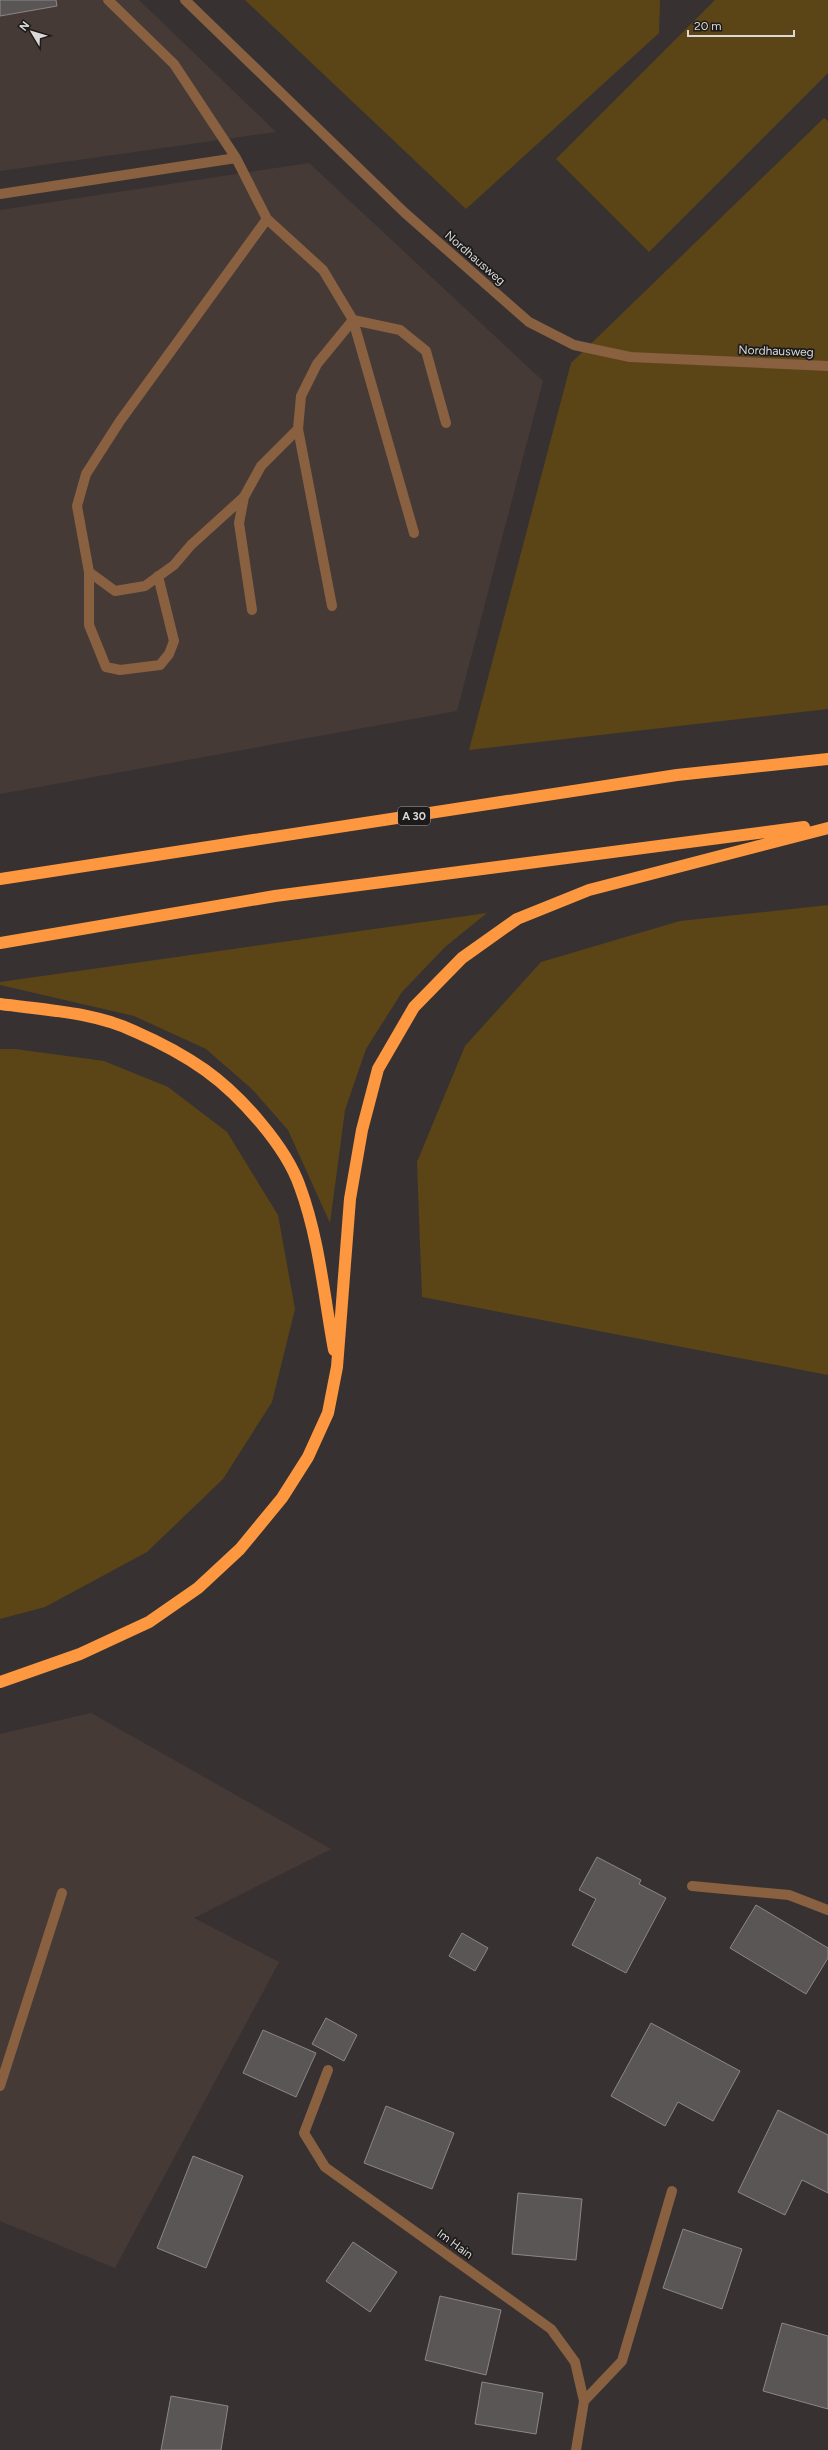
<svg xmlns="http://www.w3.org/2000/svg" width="828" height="2450" font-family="Figtree,sans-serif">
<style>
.built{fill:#463a37}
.green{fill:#5b4516}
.building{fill:#5b5656;stroke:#8c8687}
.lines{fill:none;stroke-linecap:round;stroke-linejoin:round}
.minor{stroke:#896040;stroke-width:10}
.highway{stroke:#fe9840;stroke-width:12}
.labels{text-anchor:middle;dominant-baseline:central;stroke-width:3.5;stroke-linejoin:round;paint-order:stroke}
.shield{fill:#1c1a1a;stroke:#a29f9f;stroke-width:1}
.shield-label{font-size:11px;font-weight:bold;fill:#dcd8d8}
.street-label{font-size:12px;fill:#dcd8d8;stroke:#1c1a1a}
</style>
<rect width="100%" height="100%" fill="#373231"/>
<path class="built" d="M0 0H139L276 132 0 171Z
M309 163 543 381 457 711 0 794V210Z
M91 1713 331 1849 194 1918 279 1962 115 2268 0 2221V1734Z"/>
<path class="green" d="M245 0H660L659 33 466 209Z
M715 0H828V73L649 252 556 159Z
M824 118 828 121V709L469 750 571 363Z
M828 905V1375L422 1297 417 1162 465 1046 541 962 680 921Z
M487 913 445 947 402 992 366 1049 345 1110 330 1223 288 1130 253 1090 206 1049 134 1016 0 985V982Z
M0 1049H15L104 1061 168 1087 227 1132 278 1215 295 1309 272 1402 223 1479 147 1552 45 1607 0 1619Z"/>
<path class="building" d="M0 0H56L57 6 0 16Z
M597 1857 641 1880 639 1884 666 1898 626 1973 572 1945 596 1899 579 1890Z
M756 1905 828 1948V1958L806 1994 730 1948Z
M462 1933 488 1948 475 1971 449 1956Z
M326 2018 357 2035 344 2061 312 2044Z
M651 2023 740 2071 713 2121 678 2102 665 2126 611 2096Z
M263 2030 316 2053 296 2097 243 2073Z
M386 2106 454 2133 432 2189 364 2163Z
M778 2110 828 2135V2193L802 2180 785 2215 738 2192Z
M193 2156 243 2176 206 2268 157 2248Z
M518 2193 582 2199 576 2260 512 2254Z
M683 2229 742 2249 722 2309 663 2288Z
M353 2242 397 2272 370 2312 326 2281Z
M440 2296 501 2310 486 2375 425 2360Z
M782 2323 828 2336V2409L763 2391Z
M482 2382 543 2393 536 2434 475 2424Z
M171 2396 228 2406 221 2450H161Z"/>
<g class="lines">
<path class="minor" d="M108 0 174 64 236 158
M185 0 405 213 529 322 574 345 630 357 828 366
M0 194 236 158 267 219 323 270 353 320 414 533
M244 497 191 545 174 565 145 586 115 591 89 572 77 506 86 474 120 421 267 219
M89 572V625L106 667 120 670 160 665 169 654 174 641 158 576
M332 606 298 429 301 396 317 364 353 320 400 330 426 351 446 423
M252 610 239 523 244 497 261 466 298 429
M692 1886 789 1895 828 1910
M328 2070 304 2133 325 2167 551 2329 575 2362 584 2401 576 2450
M0 2086 62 1893
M584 2401 622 2361 672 2191"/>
<path class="highway" d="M0 879 677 775 828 759
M0 943 275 896 804 827
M0 1004C45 1010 95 1012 136 1032 159 1042 185 1056 205 1070 240 1095 286 1146 300 1187 319 1238 324 1296 334 1350
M0 1682 80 1654 149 1622 198 1588 240 1549 282 1498 308 1457 328 1413 337 1367 350 1199 362 1130 378 1069 414 1007 462 958 517 919 589 890 828 828"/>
</g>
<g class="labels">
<rect class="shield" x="398" y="807" width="32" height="18" rx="3"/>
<g class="shield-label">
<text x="414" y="816">A 30</text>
</g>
<g class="street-label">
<text transform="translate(475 258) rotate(41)">Nordhausweg</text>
<text transform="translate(776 351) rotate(2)">Nordhausweg</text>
<text transform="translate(455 2244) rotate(36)">Im Hain</text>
</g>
</g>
<g transform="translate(32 32) rotate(308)" stroke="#1c1a1a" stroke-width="3" paint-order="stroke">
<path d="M0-3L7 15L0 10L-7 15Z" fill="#dcd8d8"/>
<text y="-6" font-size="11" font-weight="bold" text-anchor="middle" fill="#dcd8d8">N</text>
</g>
<path d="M688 30v6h106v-6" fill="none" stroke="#dcd8d8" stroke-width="2"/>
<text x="694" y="30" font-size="12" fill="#dcd8d8" stroke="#1c1a1a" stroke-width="3" paint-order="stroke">20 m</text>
</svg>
